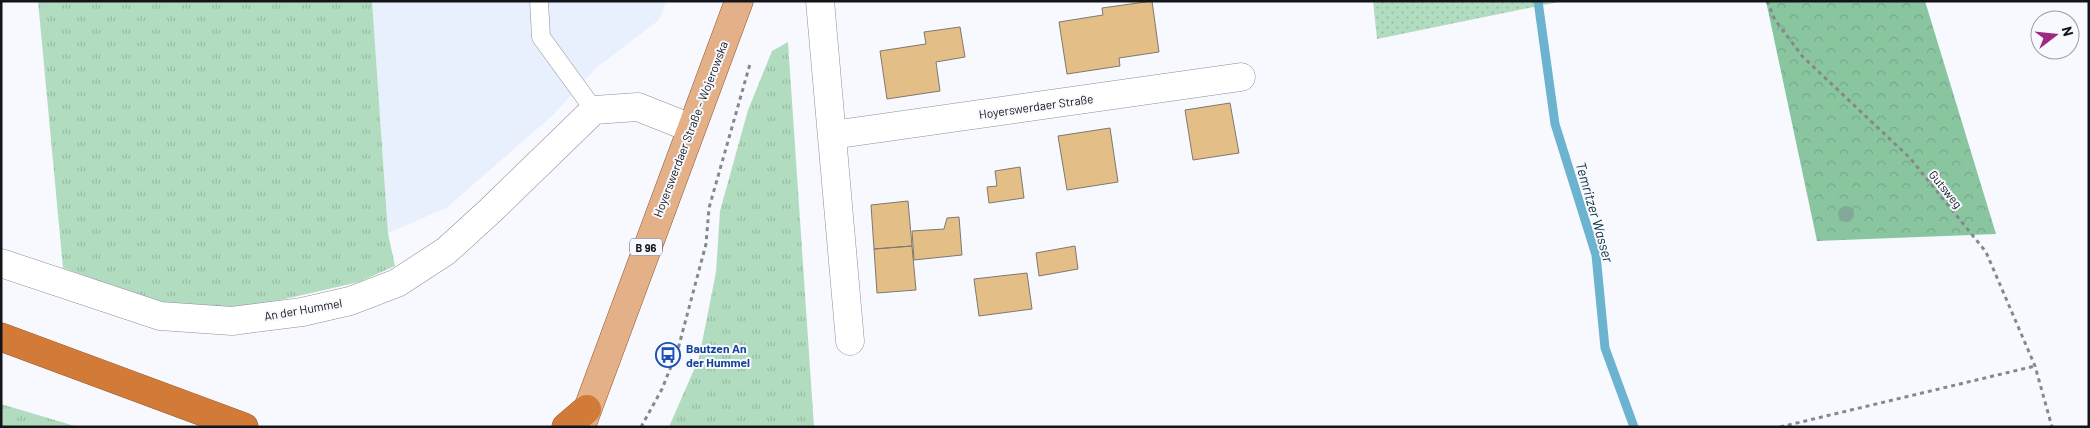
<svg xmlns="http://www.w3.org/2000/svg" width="2090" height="428" font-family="Barlow,sans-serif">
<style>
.built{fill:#e8effd}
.grass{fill:url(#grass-tufts)}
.forest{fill:url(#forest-crowns)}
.garden{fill:url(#garden-dots)}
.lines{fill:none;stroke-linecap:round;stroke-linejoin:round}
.stream{stroke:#6bb3cf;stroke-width:9}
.building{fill:#e3be87;stroke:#7e786f}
.lane-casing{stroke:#8b909a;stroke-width:19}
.street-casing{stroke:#8b909a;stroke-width:29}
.primary-casing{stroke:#8f572d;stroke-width:29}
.highway-casing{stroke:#8f572d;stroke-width:29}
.path{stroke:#86888d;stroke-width:3;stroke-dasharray:4 4;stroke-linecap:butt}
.lane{stroke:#fff;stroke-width:18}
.street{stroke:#fff;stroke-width:28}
.primary{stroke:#e4b088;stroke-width:28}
.highway{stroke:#d27b38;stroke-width:28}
.tree{fill:#82a997}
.labels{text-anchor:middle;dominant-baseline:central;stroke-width:4;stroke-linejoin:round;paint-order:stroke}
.shield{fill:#f7f9fe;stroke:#57595e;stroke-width:1}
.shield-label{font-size:11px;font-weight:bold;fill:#131519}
.street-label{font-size:12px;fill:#131519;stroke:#f7f9fe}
.transit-label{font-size:12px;font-weight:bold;fill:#164399;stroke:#f7f9fe;text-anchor:start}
.water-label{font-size:14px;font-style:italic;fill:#0b2e3a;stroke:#f7f9fe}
</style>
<defs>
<pattern id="grass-tufts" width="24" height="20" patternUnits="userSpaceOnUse" patternTransform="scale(1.25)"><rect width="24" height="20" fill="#b2dcc0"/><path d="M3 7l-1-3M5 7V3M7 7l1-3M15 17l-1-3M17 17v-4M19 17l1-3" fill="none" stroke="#98bca4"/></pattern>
<pattern id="forest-crowns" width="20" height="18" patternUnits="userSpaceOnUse" patternTransform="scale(1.25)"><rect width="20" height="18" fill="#89c6a0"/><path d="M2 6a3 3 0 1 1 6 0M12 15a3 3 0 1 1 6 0" fill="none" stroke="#75a989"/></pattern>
<pattern id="garden-dots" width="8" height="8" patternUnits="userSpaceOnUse" patternTransform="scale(1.25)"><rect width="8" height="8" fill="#b2dcc0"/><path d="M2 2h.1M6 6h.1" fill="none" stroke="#98bca4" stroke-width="1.8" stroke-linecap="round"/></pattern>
</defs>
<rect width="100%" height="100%" fill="#f7f9fe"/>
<path class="built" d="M372 1H666L659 20 597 67 552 116 446 208 388 233Z"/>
<path class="grass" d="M38 1H372L388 233 395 266 359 282 237 310 170 307 63 268Z
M788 42 814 427H669L699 358 716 272 720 211 748 110 772 51Z
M1 404 78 427H1Z"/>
<path class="forest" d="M1766 1H1925L1996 234 1817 241Z"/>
<path class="garden" d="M1373 1H1563L1377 39Z"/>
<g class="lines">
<path class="stream" d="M1538 1 1555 124 1596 255 1605 348 1634 427"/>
</g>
<path class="building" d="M1152 1 1159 52 1119 58 1120 66 1067 74 1059 22 1103 15 1102 8Z
M960 27 965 57 936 62 940 91 887 99 880 51 926 44 924 32Z
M1230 103 1239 153 1193 160 1185 110Z
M1110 128 1118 182 1067 190 1058 136Z
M1020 167 1024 198 989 203 987 187 997 186 995 171Z
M908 201 912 246 874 249 871 205Z
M959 217 962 255 914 260 912 231 944 229 947 218Z
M912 246 916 290 877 293 874 249Z
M1075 246 1078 269 1039 276 1036 253Z
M1027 273 1032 309 979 316 974 279Z"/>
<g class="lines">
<defs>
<path id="lane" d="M539 1 541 37 594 110"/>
<path id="street" d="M820 1 850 341
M832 135 1241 77
M1 263 160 316 232 321 302 312 350 301 397 283 446 251 491 210 594 110 638 107 691 128"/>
<path id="primary" d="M581 427 739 1"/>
<path id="highway" d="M1 337 244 427
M566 427 587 409"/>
</defs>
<use href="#lane" class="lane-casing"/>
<use href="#street" class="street-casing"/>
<use href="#primary" class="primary-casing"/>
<use href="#highway" class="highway-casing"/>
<path class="path" d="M1767 1 1775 20 1803 57 1910 158 1986 252 2035 366 2052 427
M641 427 662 389 678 349 706 244 709 208 750 64
M1780 427 2035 366"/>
<use href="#lane" class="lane"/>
<use href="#street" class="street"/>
<use href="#primary" class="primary"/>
<use href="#highway" class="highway"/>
</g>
<circle class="tree" cx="1846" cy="214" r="8"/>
<defs>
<symbol id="bus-ring" viewBox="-11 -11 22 22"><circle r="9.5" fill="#f7f9fe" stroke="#1a4fb4" stroke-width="1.5"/><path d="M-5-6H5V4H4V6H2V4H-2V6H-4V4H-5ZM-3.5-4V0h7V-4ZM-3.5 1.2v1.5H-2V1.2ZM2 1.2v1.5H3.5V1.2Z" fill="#1a4fb4"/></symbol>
</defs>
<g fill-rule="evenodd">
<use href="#bus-ring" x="654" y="341" width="28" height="28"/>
</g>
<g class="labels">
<rect class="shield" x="630" y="238.5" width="32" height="17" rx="4"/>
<g class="shield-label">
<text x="646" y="247">B 96</text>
</g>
<g class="street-label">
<text transform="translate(1036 106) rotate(-8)">Hoyerswerdaer Straße</text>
<text transform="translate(690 129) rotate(-69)">Hoyerswerdaer Straße - Wojerowska</text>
<text transform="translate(1946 189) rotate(51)">Gutsweg</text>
<text transform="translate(303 309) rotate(-10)">An der Hummel</text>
</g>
<g class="transit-label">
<text x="686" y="348">Bautzen An<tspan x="686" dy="14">der Hummel</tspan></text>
</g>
<g class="water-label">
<text transform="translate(1595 212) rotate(74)">Temritzer Wasser</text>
</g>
</g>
<rect width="2090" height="428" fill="none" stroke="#131519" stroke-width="5"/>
<g transform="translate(2055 35) rotate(74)"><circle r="24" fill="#f7f9fe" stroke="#9c9ea2"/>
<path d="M0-4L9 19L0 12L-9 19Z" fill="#9e2882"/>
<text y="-8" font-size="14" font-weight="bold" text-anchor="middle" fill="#131519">N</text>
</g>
</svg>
